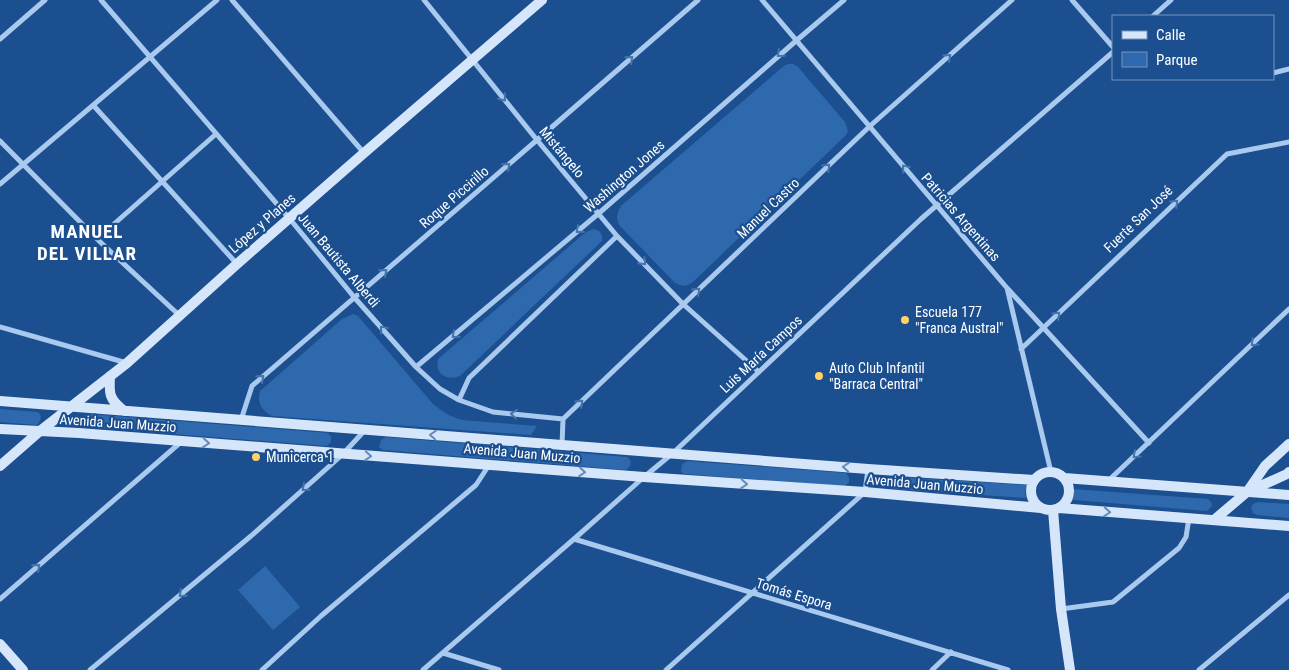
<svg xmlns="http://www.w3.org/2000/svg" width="1289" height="670" font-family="'Roboto Condensed',sans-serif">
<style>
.green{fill:#2e69ad}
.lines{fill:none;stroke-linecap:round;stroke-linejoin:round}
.street{stroke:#a9c9ee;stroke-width:5}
.secondary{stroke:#d6e6fa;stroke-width:10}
.oneway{stroke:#4674ac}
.oneway2{stroke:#668bba}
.poi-dot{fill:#ffd166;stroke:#1b4f8f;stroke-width:2}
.labels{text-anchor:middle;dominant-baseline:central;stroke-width:4.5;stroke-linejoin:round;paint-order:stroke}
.street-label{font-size:14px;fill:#fff;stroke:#1b4f8f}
.poi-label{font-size:14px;fill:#fff;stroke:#1b4f8f;text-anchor:start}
.district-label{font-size:19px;font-weight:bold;letter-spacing:1px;fill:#fff;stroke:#1b4f8f}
</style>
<rect width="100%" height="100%" fill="#1b4f8f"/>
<path class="green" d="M789 64H793L798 67 845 122 848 131 846 135 693 282C686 287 682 287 674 282L619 225C616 217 616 213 622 205L785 65Z
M593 229C600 230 603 233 602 241L460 376C446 381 435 374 438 359L586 232Z
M353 314 358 316 433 404C443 412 451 417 462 420L537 426 531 435 272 416C261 410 257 403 260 391L342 319Z
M0 409 38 412 41 416 40 421 37 425 0 422Z
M89 414 328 433 331 437V442L327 446 85 427 82 424 83 416Z
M386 437 627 457 631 461 630 466 626 470 383 450 379 447 381 440Z
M688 461 846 473 849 477V482L845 486 684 474 681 471 682 464Z
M896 477 1027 485 1025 492 1026 498 893 489 891 485V480Z
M1073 489 1208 499 1211 502 1212 506 1207 511 1073 500 1074 495Z
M1258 502 1289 504V518L1257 515 1253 513 1251 508 1253 504Z
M265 566 300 607 273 630 238 590Z"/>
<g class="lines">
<path class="street" d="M101 0 289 218 354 297 416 367 440 389 459 400 493 412 563 419
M232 0 364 153
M424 0 537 140 617 236 683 304 759 372
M762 0 1007 288 1149 443
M1072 0 1113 47
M1153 16 1171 0
M0 39 45 0
M1273 73 1289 69
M93 105 237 264
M0 141 97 239 180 316
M0 184 217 0
M97 239 216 134
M1007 288 1051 472
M0 327 127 363
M1021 349 1227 154 1289 142
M416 367 598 214 797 40 844 0
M459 400 469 378 617 236
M241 420 252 386 537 140 698 0
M562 445 563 419 870 126 1012 0
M1108 481 1289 309
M574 539 1008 670
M0 599 181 442
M1061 609 1113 602 1179 548 1186 537 1189 518
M443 653 499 670
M90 670 251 536 343 454 365 430
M262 670 321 616 476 485 489 465
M423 670 574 539 644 477 673 453 921 219 1113 52
M666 670 865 492 868 469
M932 670 951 652
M1199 670 1289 595"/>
<path class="secondary" d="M110 376C109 394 109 399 124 411
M0 401 868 469 1034 480
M0 429 79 433 644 477 865 492 1041 508
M0 466 40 431 127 363 237 264 364 153 542 0
M1031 491a19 19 0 1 1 38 0a19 19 0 1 1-38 0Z
M1064 478 1289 495
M1247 492 1265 466 1289 444
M1059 508 1289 526
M1053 510 1061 609 1070 670
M1214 520 1247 492 1287 474 1289 472
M0 644 23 670"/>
</g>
<defs><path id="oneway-chevron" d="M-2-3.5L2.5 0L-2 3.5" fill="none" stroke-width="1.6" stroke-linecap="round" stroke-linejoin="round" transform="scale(1.25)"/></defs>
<g class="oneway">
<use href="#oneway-chevron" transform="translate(780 54) rotate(139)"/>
<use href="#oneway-chevron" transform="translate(948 57) rotate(-42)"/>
<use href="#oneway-chevron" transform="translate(630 59) rotate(-41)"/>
<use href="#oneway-chevron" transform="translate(503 98) rotate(51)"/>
<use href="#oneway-chevron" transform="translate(507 166) rotate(-41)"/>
<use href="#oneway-chevron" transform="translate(827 167) rotate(-44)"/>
<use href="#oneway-chevron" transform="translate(905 168) rotate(-130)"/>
<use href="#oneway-chevron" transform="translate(1175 203) rotate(-44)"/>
<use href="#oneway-chevron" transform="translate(579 230) rotate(140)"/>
<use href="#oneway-chevron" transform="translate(643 262) rotate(46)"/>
<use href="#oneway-chevron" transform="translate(384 272) rotate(-41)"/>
<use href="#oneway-chevron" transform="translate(697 291) rotate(-44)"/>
<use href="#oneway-chevron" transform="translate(1057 315) rotate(-44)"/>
<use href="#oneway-chevron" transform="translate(383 329) rotate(-131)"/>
<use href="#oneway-chevron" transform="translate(455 335) rotate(140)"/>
<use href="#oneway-chevron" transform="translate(1254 343) rotate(136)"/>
<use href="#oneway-chevron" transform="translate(261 378) rotate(-41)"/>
<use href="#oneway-chevron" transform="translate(580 403) rotate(-44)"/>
<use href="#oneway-chevron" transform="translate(514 414) rotate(-174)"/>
<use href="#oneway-chevron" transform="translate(1136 455) rotate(137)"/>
<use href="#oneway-chevron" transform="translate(305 488) rotate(139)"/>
<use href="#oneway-chevron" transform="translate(37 567) rotate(-41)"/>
<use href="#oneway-chevron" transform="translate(182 594) rotate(140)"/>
</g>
<g class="oneway2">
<use href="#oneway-chevron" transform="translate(433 435) rotate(-176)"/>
<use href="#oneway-chevron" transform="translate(206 443) rotate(5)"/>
<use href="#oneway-chevron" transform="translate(368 456) rotate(4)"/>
<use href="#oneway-chevron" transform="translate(846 467) rotate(-175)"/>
<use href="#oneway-chevron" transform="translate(582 472) rotate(5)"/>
<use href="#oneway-chevron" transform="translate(744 484) rotate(4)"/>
<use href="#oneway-chevron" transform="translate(1107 512) rotate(4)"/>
</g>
<g class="poi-dot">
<circle cx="905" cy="320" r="5"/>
<circle cx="819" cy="376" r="5"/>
<circle cx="256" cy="457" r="5"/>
</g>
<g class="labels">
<g class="street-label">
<text transform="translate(562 152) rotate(50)">Mistángelo</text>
<text transform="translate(624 176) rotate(-41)">Washington Jones</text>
<text transform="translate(454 197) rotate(-41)">Roque Piccirillo</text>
<text transform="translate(768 208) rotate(-44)">Manuel Castro</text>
<text transform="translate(961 217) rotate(49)">Patricias Argentinas</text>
<text transform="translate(1138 219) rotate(-44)">Fuerte San José</text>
<text transform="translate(262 223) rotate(-41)">López y Planes</text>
<text transform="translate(339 260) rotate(50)">Juan Bautista Alberdi</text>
<text transform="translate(761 354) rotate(-43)">Luis María Campos</text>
<text transform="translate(118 423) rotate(4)">Avenida Juan Muzzio</text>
<text transform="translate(522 453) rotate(5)">Avenida Juan Muzzio</text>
<text transform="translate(925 484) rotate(5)">Avenida Juan Muzzio</text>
<text transform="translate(794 594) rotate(17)">Tomás Espora</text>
</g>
<g class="poi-label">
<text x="915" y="312">Escuela 177<tspan x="915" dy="16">"Franca Austral"</tspan></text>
<text x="829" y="368">Auto Club Infantil<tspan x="829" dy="16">"Barraca Central"</tspan></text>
<text x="266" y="457">Municerca 1</text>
</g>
<g class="district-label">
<text x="87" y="231">MANUEL<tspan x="87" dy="22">DEL VILLAR</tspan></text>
</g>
</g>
<rect x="1112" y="15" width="162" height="65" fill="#1b4f8f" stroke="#7695bc"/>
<rect x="1122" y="31" width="25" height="8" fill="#d6e6fa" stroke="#7695bc"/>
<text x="1156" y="40" font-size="15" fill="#ffffff">Calle</text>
<rect x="1122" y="52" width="25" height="15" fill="#2e69ad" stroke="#7695bc"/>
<text x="1156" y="65" font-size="15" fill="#ffffff">Parque</text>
</svg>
